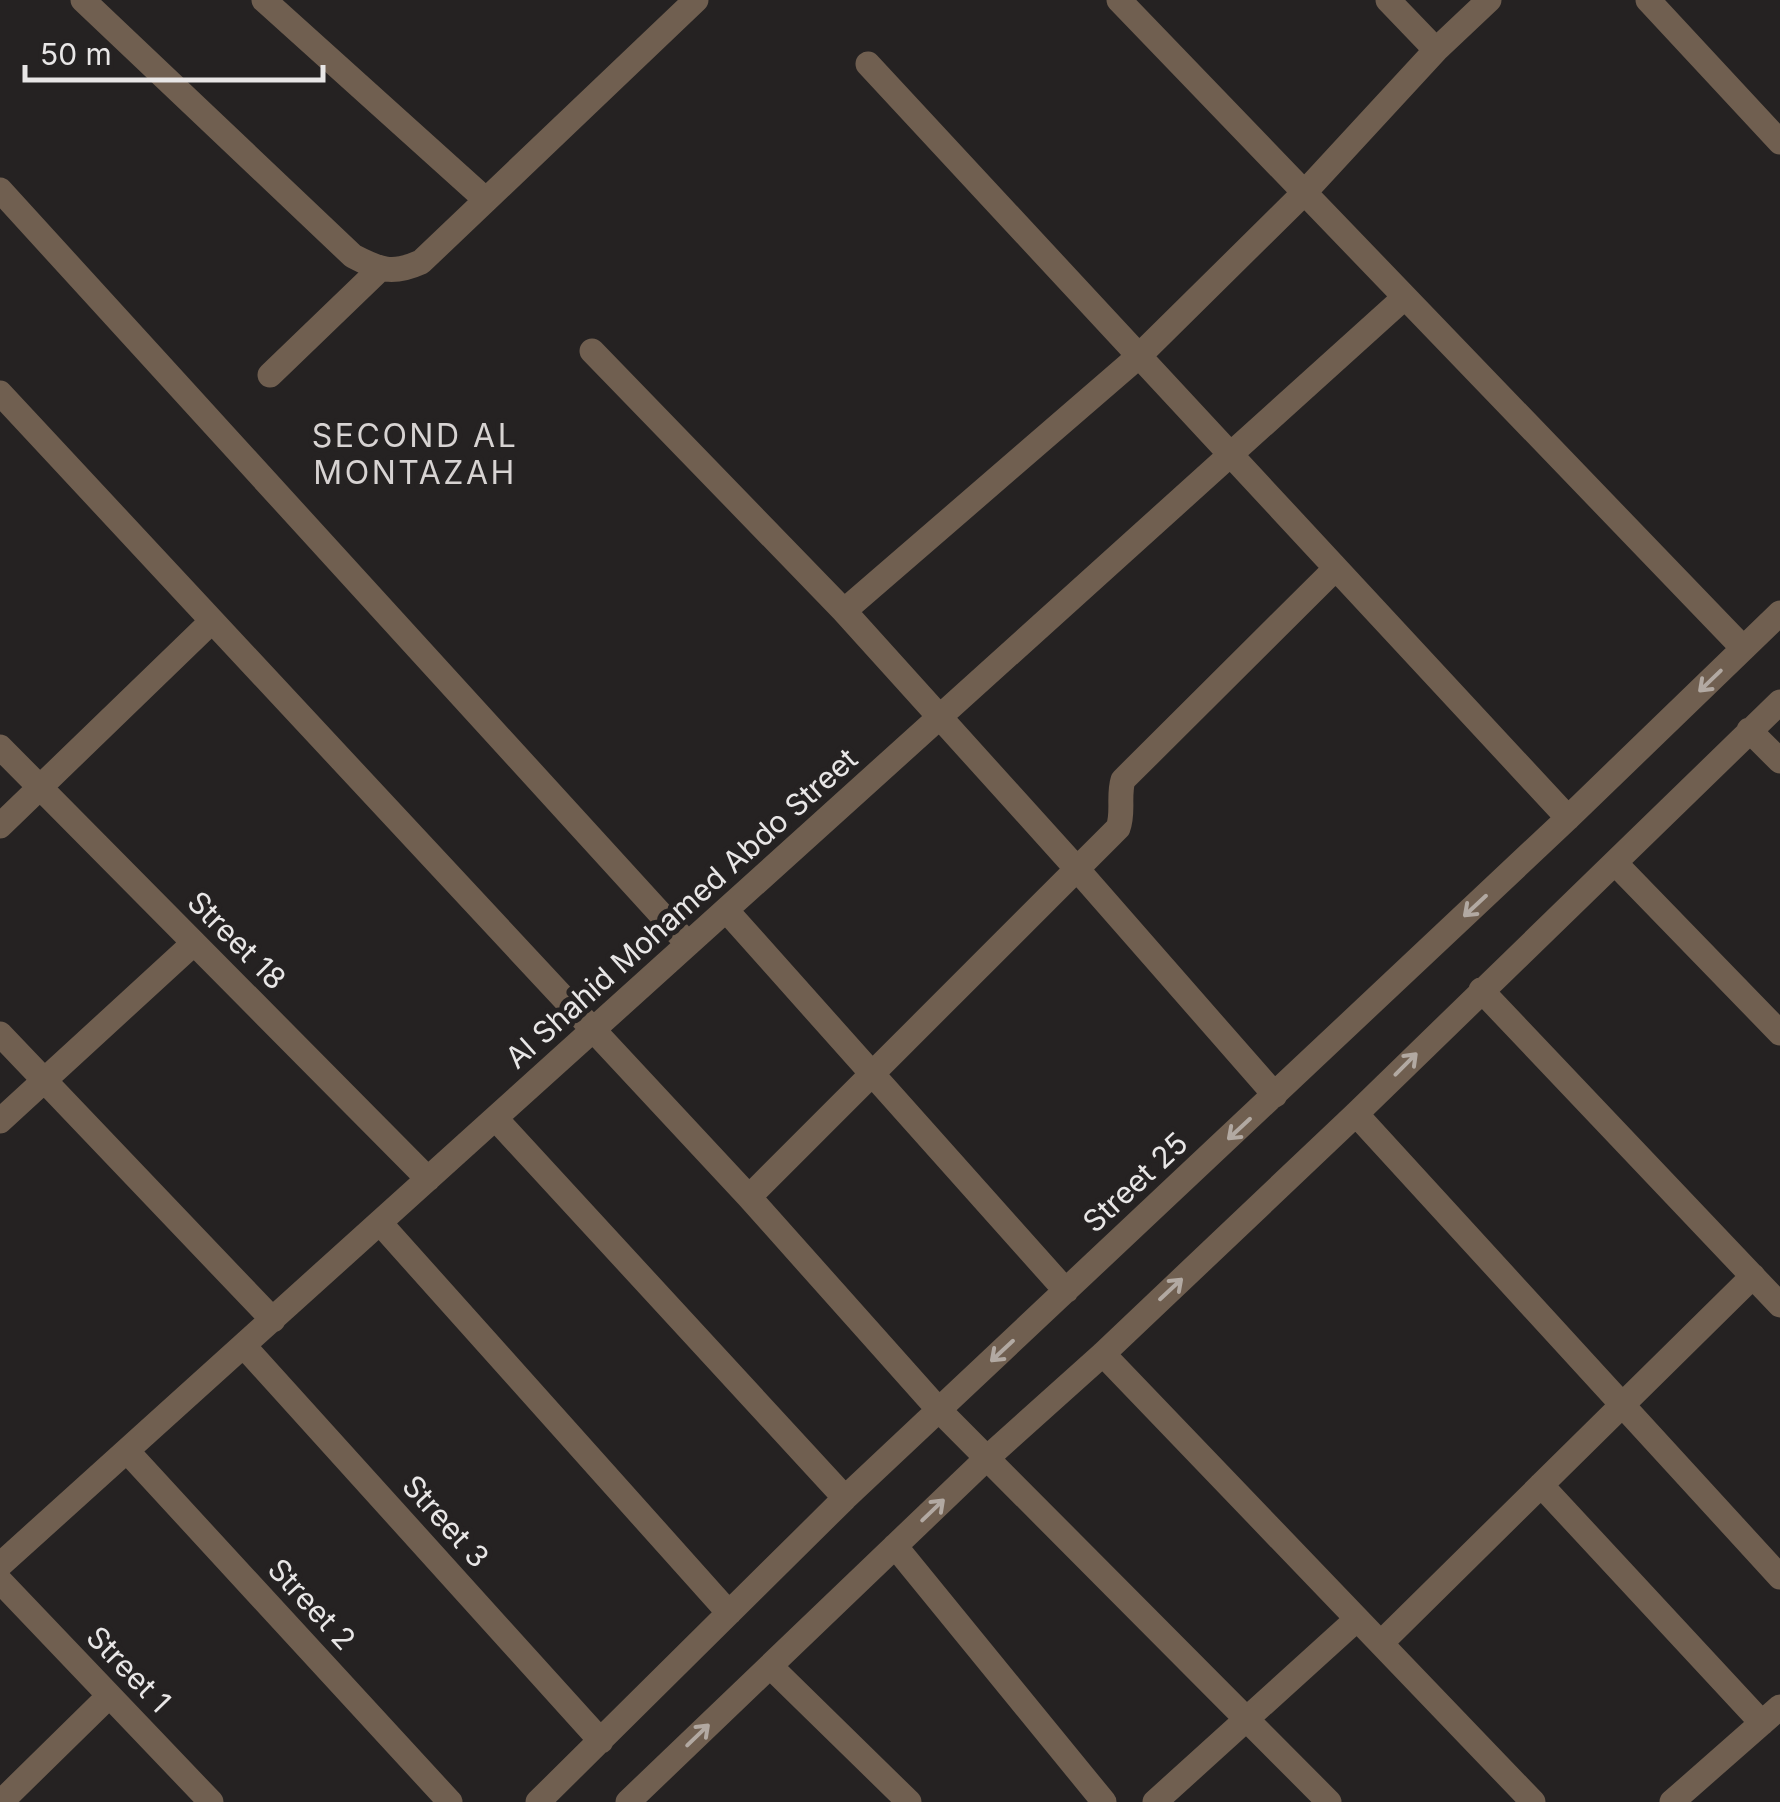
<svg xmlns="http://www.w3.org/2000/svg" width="1780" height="1802" font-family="Inter,sans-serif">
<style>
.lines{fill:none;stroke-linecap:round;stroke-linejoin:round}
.minor{stroke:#705f50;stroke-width:25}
.oneway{stroke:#b2a9a2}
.labels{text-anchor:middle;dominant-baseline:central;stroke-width:10;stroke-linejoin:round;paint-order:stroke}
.street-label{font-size:30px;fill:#e8e6e6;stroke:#252222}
.neighbourhood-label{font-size:32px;letter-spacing:2.5px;fill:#d7d3d2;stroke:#252222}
</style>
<rect width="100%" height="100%" fill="#252222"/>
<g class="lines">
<path class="minor" d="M83 0 353 256C380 270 392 275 421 262L696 0
M264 0 486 200
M1119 0 1743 648
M1388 0 1436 50
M1648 0 1780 142
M868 64 1568 818
M0 190 688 944
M592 351 844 611 1077 869 1275 1095
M270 375 379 270
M0 393 749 1197 939 1410 1329 1802
M844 611 1139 356 1304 193 1436 50 1489 0
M1749 730 1780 761
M0 747 428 1179
M0 826 212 621
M1616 864 1780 1033
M726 910 1066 1291
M1481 990 1780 1305
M0 1034 273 1320
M1356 1114 1780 1577
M496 1119 845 1498
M0 1121 194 943
M749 1197 1118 828C1124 813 1118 796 1123 780L1335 569
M380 1223 729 1613
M244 1346 601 1741
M1103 1354 1533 1802
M127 1451 450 1802
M1541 1485 1762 1723
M895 1546 1104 1802
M0 1565 1405 297
M0 1581 211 1802
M1381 1643 1753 1276
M770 1666 909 1802
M1 1802 109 1696
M538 1802 845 1498 1568 818 1780 613
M628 1802 986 1459 1103 1354 1356 1114 1780 702
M1155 1802 1357 1619
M1672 1802 1780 1707"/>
</g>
<defs><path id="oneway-shaft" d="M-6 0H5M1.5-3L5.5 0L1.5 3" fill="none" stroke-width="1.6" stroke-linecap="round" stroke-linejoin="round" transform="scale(2.5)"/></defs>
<g class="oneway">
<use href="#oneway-shaft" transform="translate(1710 681) rotate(136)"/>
<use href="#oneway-shaft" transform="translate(1475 906) rotate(137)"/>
<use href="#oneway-shaft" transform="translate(1406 1064) rotate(-45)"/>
<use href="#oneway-shaft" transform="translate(1239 1129) rotate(137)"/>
<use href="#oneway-shaft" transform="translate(1171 1289) rotate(-43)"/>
<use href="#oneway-shaft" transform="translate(1002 1351) rotate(137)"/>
<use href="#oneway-shaft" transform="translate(933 1510) rotate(-44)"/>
<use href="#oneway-shaft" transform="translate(698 1735) rotate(-44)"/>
</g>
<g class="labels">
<g class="street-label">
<text transform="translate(681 908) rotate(-42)">Al Shahid Mohamed Abdo Street</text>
<text transform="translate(237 940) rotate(45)">Street 18</text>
<text transform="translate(1135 1182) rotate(-43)">Street 25</text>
<text transform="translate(446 1521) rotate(48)">Street 3</text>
<text transform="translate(312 1604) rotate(47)">Street 2</text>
<text transform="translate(129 1669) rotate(46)">Street 1</text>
</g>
<g class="neighbourhood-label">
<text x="415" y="435">SECOND AL<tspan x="415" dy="37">MONTAZAH</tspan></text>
</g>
</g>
<path d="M25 65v15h298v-15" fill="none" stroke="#e8e6e6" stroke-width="5"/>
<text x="40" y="65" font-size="30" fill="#e8e6e6" stroke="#252222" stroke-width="8" paint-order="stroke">50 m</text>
</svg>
